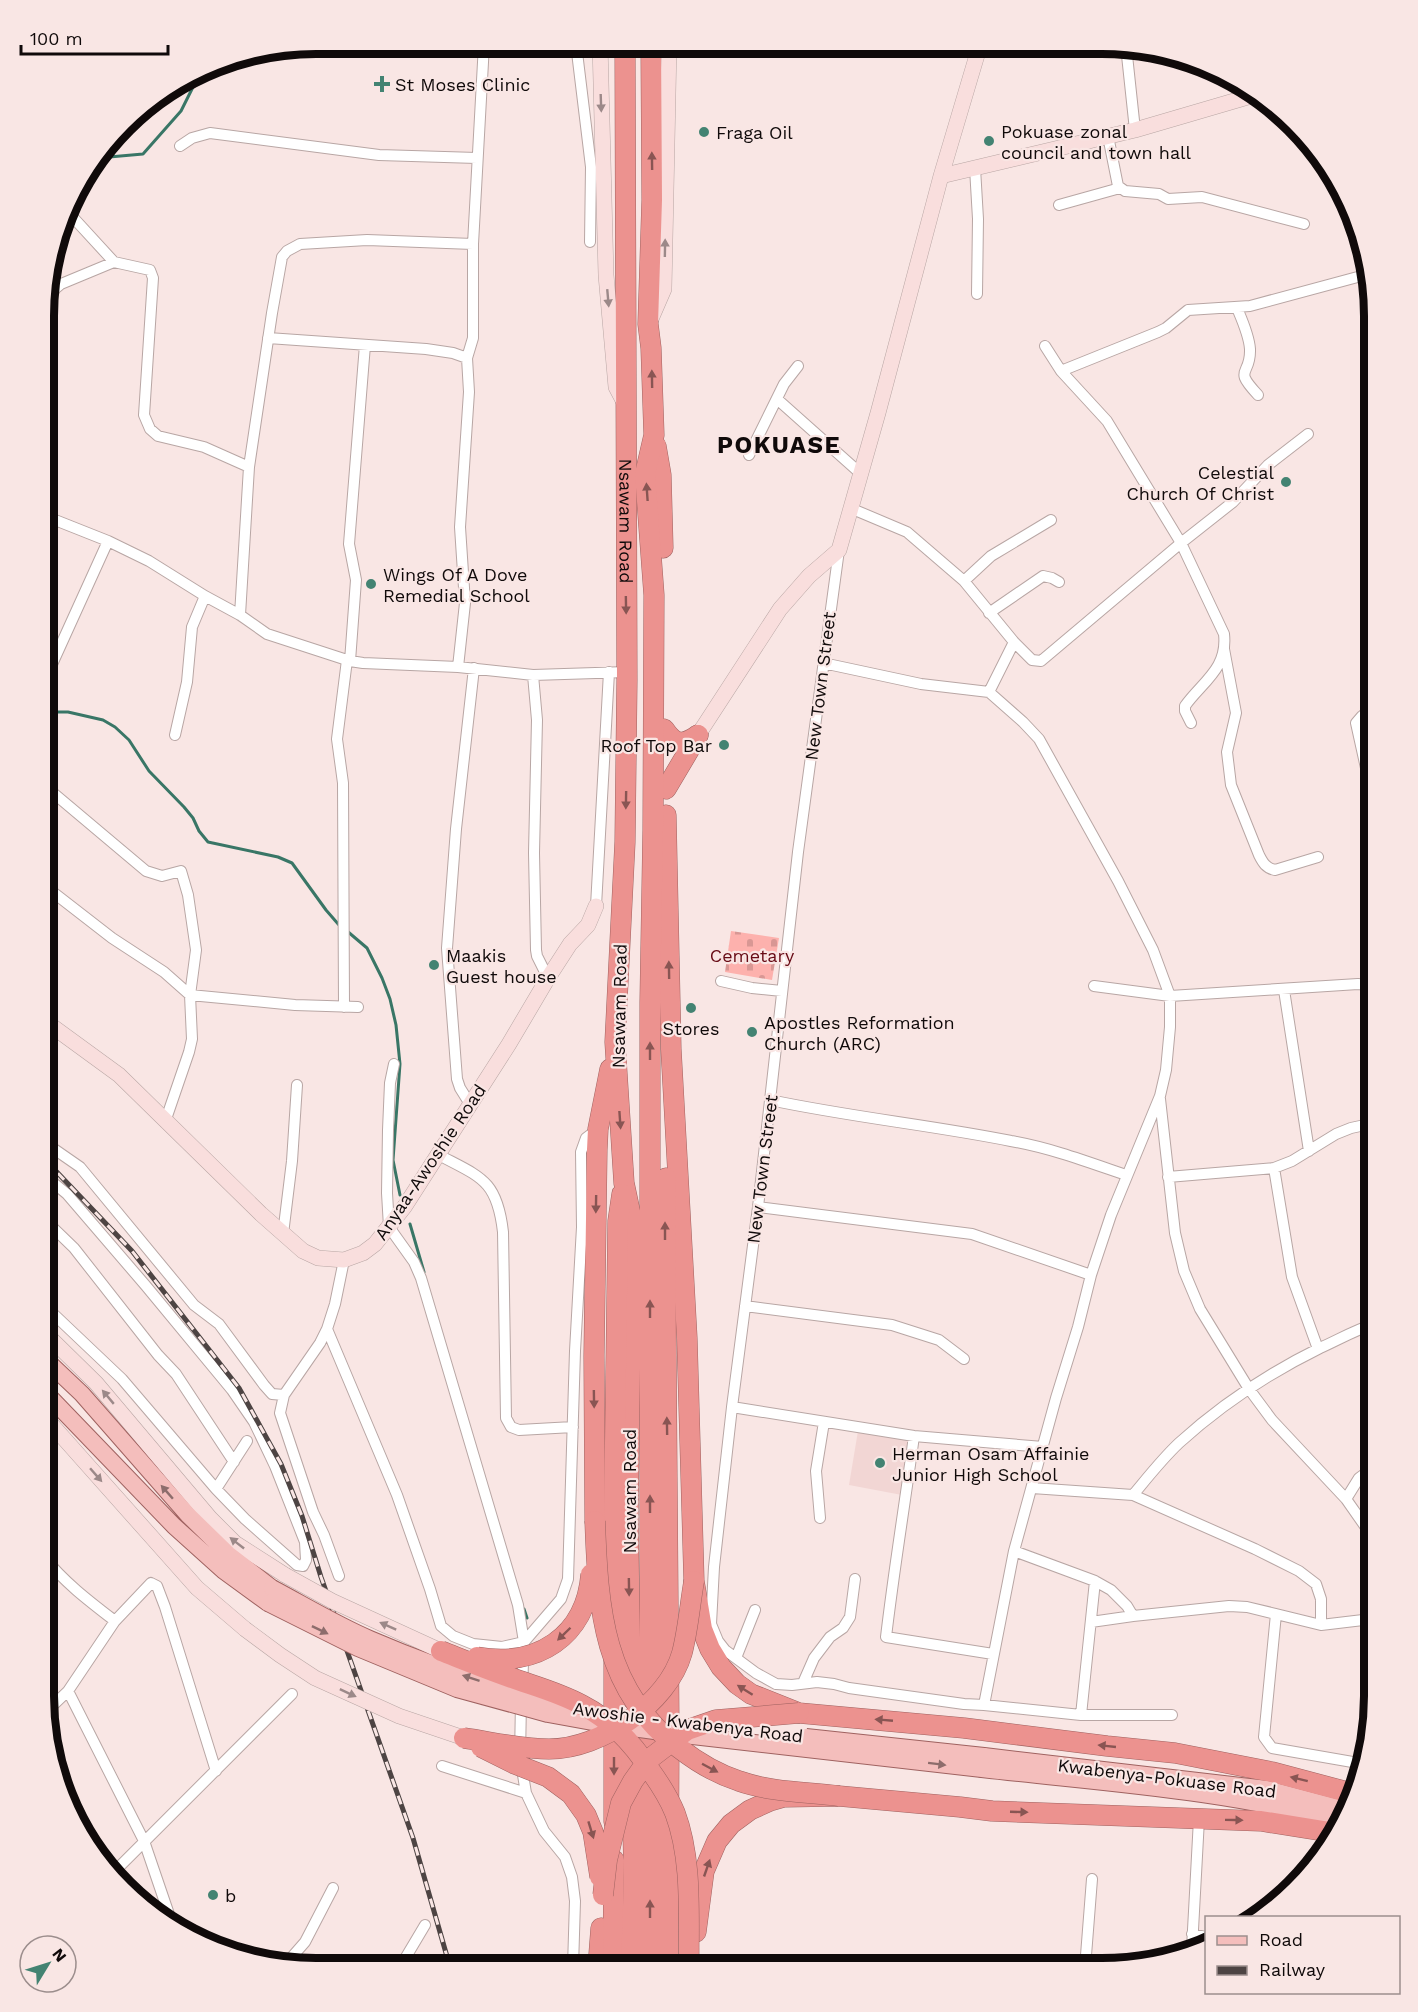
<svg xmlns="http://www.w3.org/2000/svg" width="1418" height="2012" font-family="'Work Sans',sans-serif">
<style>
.built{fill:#f2d6d4}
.cemetery{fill:url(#cemetery-stones)}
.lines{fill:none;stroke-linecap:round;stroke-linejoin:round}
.stream{stroke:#397666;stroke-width:3}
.street-casing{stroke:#b8a6a4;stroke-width:12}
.secondary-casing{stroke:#b8a6a4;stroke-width:16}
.primary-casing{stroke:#9f6260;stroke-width:18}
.highway-casing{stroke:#9f6260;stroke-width:21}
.street{stroke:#fff;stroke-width:10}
.secondary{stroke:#f9dedd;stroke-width:15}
.primary{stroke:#f4bebc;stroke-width:16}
.highway{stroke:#ec928f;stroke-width:20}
.rail-casing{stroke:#4d4443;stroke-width:5}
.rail{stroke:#f9e6e4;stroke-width:3;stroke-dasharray:9;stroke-linecap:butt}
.secondary-bridge-casing{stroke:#b8a6a4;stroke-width:16;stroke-linecap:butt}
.primary-bridge-casing{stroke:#9f6260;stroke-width:18;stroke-linecap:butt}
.highway-bridge-casing{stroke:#9f6260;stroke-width:21;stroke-linecap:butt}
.secondary-bridge{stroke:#f9dedd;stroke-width:15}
.primary-bridge{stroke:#f4bebc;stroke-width:16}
.highway-bridge{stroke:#ec928f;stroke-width:20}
.oneway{fill:#9c8989}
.oneway2{fill:#895553}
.oneway3{fill:#8d6d6c}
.poi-dot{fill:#438372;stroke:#f9e6e4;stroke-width:2}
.labels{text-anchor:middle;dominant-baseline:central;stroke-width:4.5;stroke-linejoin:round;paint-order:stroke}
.poi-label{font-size:18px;fill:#100a0a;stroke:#f9e6e4;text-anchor:start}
.street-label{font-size:18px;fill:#100a0a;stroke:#f9e6e4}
.park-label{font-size:18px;fill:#670b15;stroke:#f9e6e4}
.district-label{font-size:24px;font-weight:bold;letter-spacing:1.5px;fill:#100a0a;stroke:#f9e6e4}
.rim{fill:none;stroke:#100a0a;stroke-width:8}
</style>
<defs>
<pattern id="cemetery-stones" width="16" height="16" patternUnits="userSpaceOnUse" patternTransform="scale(1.5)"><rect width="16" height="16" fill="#fdb1ad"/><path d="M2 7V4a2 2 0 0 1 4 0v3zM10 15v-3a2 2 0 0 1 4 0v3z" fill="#d89794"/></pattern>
</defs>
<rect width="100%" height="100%" fill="#f9e6e4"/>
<path class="built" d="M858 1431 911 1440 902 1495 849 1485Z"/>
<path class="cemetery" d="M731 931 779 938 772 980 725 972Z"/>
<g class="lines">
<path class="stream" d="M98 158 143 154 181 111 199 75
M45 712H68L103 720 115 727 129 740 149 771 184 807 193 818 199 831 208 842 278 857 292 863 326 910 339 925
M347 931 367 948 382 978 390 999 396 1025 400 1064 393 1160 400 1195
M410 1224 424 1272
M524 1609 527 1618"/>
<defs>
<path id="street" d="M362 44H429
M576 44 591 167 590 242
M1126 46 1135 130
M1108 136 1118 186 1125 191 1159 194 1168 199 1202 197 1304 224
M180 146 192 138 210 133 379 155 477 158
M975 168 978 219 977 294
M1059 205 1120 188
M69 213 114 262
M46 308 55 289 61 284 114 262 150 270 153 278 144 415 150 429 158 436 204 447 249 467
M1237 308C1242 320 1249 335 1250 349 1251 377 1232 367 1258 395
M268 338 426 349 453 353 467 358
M1045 346 1061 371 1107 421 1181 543 1224 634C1228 669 1202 682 1185 706V711L1191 723
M1061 371 1158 332 1166 328 1188 310 1250 306 1365 275
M777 399 860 473
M749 455 784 384 798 366
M850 508 907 532 964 581 1014 642 1032 660 1041 661 1181 543 1233 502 1268 465 1308 434
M45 516 108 541 149 561 205 596 240 615 267 634 350 661 363 663 458 667 533 675 627 672
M839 550 798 852 758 1207 732 1407 714 1567 711 1624 718 1641 725 1650 756 1673 776 1684 792 1685 817 1682 834 1684 849 1688 964 1704 984 1705
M964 581 991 556 1051 520
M989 613 1043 576 1052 578 1059 582
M240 615 249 467 272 313 282 257 287 251 300 244 367 240 473 244
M1224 649 1236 713 1227 752 1231 785 1259 855C1263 863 1266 868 1275 870L1318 857
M350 661 356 580 349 544 365 345
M823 663 921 684 989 692 1023 722 1039 739 1118 881 1153 950 1170 996V1027L1166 1070 1160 1096 1111 1215 1091 1275 1078 1327 1056 1398 1014 1551 984 1705 1081 1715H1172
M458 667 465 603 460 527 469 392 467 358 473 338V244L484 44
M49 671 108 541
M533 675 537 720 534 853 536 950 537 956 548 978
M989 692 1014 642
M175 735 187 682 192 627 205 596
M45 786 146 871 162 876 181 871 188 895 196 950 190 995 295 1005 358 1007
M1372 795 1356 723 1362 716 1374 706
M45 886 112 938 164 972 190 995 192 1039 189 1052 165 1122
M596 906 609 672
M721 981 752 988 782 991
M1094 986 1170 996 1358 984 1374 986
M1284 990 1309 1151
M344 1007 343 783 337 739 347 660
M394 1064 390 1083 388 1130 387 1193 389 1227 414 1262 421 1278 518 1605 524 1642 522 1686
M1160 1099 1175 1233 1184 1271 1200 1309 1249 1389 1272 1420 1346 1499 1374 1539
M770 1100C850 1117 931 1125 1011 1141 1051 1148 1088 1162 1126 1175
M470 1104 460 1088 457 1079 447 948 456 829 474 668
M44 1142 80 1167 194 1305 219 1324 264 1385 272 1394 284 1395
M437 1154C480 1177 497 1179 503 1232L506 1418 511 1427 519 1430 573 1427
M1274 1168 1292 1277 1318 1349
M44 1175 67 1194 146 1286 232 1390 254 1422 275 1466 305 1542 306 1560 303 1566 297 1565 245 1519 216 1489 247 1441
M1168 1177 1274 1168 1292 1161 1336 1134 1351 1128 1374 1123
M758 1207 972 1234 1091 1275
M44 1219 74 1248 158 1355 176 1374 234 1462
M283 1234 292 1161 297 1085
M44 1305 122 1379 216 1489
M745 1306 892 1325 939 1340 964 1359
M327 1329 397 1495 430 1589 441 1626 453 1636 473 1644 502 1647 524 1642 561 1599 568 1579 575 1351 582 1227 581 1152 586 1138 598 1129
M732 1407 914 1436 1043 1447
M914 1436C905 1503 894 1569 886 1637L993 1654
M1032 1488 1133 1495 1255 1549 1299 1571 1316 1584 1321 1599V1625
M1133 1495C1148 1477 1162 1459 1179 1443 1221 1405 1269 1373 1320 1348 1338 1340 1355 1330 1374 1324
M1346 1499 1359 1478 1374 1467
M820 1518 816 1471 824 1422
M1014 1551 1095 1581 1111 1590 1127 1606 1133 1616 1229 1606 1247 1607 1276 1614
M44 1557C64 1582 89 1601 115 1621
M339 1576 324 1535 313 1512 280 1413 284 1395 320 1343 327 1329 335 1304 344 1260
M44 1580 54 1570
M1091 1622 1133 1616
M736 1658 755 1610
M803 1683 814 1658 830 1637 843 1628 850 1617 855 1579
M68 1691 144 1841 173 1926
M521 1701 520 1757 526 1793 544 1831 565 1857 572 1877 575 1901 573 1967
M47 1711 68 1691 115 1621 151 1583 157 1586 165 1607 216 1771
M1081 1715 1095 1581
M1364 1764 1272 1748 1264 1737 1276 1614 1321 1625 1363 1620 1374 1616
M442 1766 526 1793
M111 1875 292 1694
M1192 1934 1206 1937
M1192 1948 1199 1819
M284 1966 305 1942 333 1888
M400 1967 425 1925
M1085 1968 1092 1879"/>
<path id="secondary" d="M600 44 606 275 616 387 625 404
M941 176 1135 130 1258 94
M651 319 664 289 669 45
M698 735 780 609 809 576 839 550 878 413 941 176 980 45
M45 1021 119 1075 261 1214 303 1251 318 1258 344 1260 363 1253 375 1244 405 1206 509 1044 548 978 570 944 588 925 596 906
M44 1332 96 1383 210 1518 235 1543 285 1575
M44 1416 197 1588 245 1629"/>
<path id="primary" d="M44 1358 82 1394 188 1515 228 1554 272 1588
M44 1391 174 1526 224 1571 268 1603
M984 1756 1267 1789 1347 1810
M982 1769C1102 1783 1224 1790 1341 1822"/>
<g id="highway">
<path id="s1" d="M625 44 627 680 625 842 615 1042 624 1183 632 1221 628 1517 631 1698"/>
<path d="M656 446 661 475 663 548"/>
<path d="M664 729C675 745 682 746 698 735"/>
<path d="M666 789 698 735"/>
<path d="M666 815 671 1049 687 1338 694 1581 702 1629 710 1649 721 1667 737 1684 751 1694 799 1713 964 1728 1107 1746 1175 1753 1272 1772 1355 1794"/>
<path d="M666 1178 665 1224 669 1727 668 1967"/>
<path d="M595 1521 594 1356 597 1150 598 1129 610 1069"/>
<path d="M614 1822V1517L618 1221 622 1194"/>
<path d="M696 1932 704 1871 717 1841 731 1824 750 1810 770 1801 784 1797 839 1796 960 1807 992 1811 1261 1821 1336 1833"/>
<path d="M598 1967 601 1928"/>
<path d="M613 1967 614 1860"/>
<path d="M631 1967 634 1876 631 1736"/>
<path d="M650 1967V1002L653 830 654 595 645 474 654 435 651 348 648 324 652 200 651 44"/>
</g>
</defs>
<use href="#street" class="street-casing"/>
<use href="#secondary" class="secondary-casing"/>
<use href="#primary" class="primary-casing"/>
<use href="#highway" class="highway-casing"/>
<use href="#street" class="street"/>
<use href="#secondary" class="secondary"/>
<use href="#primary" class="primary"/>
<use href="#highway" class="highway"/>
<defs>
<path id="rail" d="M44 1162 52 1167 132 1251 239 1388 281 1464 302 1516 321 1577 413 1838 450 1967"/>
</defs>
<use href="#rail" class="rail-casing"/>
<use href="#rail" class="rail"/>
<defs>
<path id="secondary-bridge" d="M285 1575 332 1601 441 1651
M245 1629 280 1655 315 1678 399 1716 464 1738"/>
<path id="primary-bridge" d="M272 1588C304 1605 337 1625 370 1639 437 1668 505 1690 575 1709
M268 1603 358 1648 457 1689 548 1714 603 1724 684 1735 982 1769
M806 1737 984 1756"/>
<path id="highway-bridge" d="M595 1521C598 1608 603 1691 679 1748 697 1762 717 1774 739 1781 770 1792 806 1792 839 1796
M441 1651C464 1660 486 1669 509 1677 534 1686 558 1692 582 1705 611 1720 632 1742 650 1770 660 1784 669 1798 675 1813 693 1861 688 1917 689 1967
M477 1657C536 1668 586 1637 591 1574
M464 1738C492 1742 521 1749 549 1749 601 1749 668 1703 682 1653 688 1630 690 1604 694 1581
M481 1747 515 1764 548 1777 571 1794 586 1815 593 1832 600 1877
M603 1895 607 1860 621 1803 633 1781 648 1760 687 1730 716 1720 799 1713"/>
</defs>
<use href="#secondary-bridge" class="secondary-bridge-casing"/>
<use href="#primary-bridge" class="primary-bridge-casing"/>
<use href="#highway-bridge" class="highway-bridge-casing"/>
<use href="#secondary-bridge" class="secondary-bridge"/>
<use href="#primary-bridge" class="primary-bridge"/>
<use href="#highway-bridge" class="highway-bridge"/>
</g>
<defs><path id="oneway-solid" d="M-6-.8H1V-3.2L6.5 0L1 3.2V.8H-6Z" transform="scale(1.5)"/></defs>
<g class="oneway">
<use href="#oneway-solid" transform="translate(601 103) rotate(88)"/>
<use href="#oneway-solid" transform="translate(665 248) rotate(-89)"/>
<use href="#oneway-solid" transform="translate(608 298) rotate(85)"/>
<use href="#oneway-solid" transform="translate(108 1397) rotate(-130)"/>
<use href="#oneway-solid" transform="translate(96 1475) rotate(49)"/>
<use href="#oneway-solid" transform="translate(237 1543) rotate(-142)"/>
<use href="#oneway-solid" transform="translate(388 1626) rotate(-156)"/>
<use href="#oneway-solid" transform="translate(348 1693) rotate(25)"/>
</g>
<g class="oneway2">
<use href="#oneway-solid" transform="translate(652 161) rotate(-91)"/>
<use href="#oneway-solid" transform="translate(652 379) rotate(-91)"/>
<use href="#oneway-solid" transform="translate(647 492) rotate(-94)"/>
<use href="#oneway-solid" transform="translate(626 605) rotate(89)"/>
<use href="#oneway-solid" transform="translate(626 800) rotate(91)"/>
<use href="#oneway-solid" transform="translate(669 970) rotate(-91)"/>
<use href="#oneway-solid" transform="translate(650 1051) rotate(-90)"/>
<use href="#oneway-solid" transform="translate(620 1120) rotate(86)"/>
<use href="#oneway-solid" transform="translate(596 1204) rotate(91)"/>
<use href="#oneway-solid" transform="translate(665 1231) rotate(-90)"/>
<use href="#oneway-solid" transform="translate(650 1309) rotate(-90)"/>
<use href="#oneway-solid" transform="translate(594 1399) rotate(89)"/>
<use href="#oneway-solid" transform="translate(667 1426) rotate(-91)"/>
<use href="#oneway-solid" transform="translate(650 1504) rotate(-90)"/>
<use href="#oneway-solid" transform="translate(629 1587) rotate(89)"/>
<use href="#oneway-solid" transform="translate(564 1634) rotate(136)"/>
<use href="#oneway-solid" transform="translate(745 1690) rotate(-148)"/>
<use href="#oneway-solid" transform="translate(884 1720) rotate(-175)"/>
<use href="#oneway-solid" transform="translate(1107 1746) rotate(-174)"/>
<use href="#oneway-solid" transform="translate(614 1766) rotate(90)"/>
<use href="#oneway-solid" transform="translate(710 1768) rotate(28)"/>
<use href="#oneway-solid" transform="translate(1299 1779) rotate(-166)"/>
<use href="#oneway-solid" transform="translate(1019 1812) rotate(2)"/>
<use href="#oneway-solid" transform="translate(1234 1820) rotate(1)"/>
<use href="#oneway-solid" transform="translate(591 1830) rotate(73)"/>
<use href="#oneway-solid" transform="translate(707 1868) rotate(-71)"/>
<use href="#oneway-solid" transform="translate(650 1909) rotate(-90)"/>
</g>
<g class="oneway3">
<use href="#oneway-solid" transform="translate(167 1492) rotate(-131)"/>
<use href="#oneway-solid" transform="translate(320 1630) rotate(26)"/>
<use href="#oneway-solid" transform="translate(471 1678) rotate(-162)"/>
<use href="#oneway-solid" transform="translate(937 1764) rotate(7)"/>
</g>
<g class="poi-dot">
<path d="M379 75h6v6h6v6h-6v6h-6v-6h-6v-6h6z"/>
<circle cx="704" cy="132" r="6"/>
<circle cx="989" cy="141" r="6"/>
<circle cx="1286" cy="482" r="6"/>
<circle cx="371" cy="584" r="6"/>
<circle cx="724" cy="745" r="6"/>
<circle cx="434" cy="965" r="6"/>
<circle cx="691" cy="1008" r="6"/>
<circle cx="752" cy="1032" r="6"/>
<circle cx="880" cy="1463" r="6"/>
<circle cx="213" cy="1895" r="6"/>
</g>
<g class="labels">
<g class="poi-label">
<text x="395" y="84">St Moses Clinic</text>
<text x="1001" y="131">Pokuase zonal<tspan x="1001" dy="21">council and town hall</tspan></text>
<text x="716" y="132">Fraga Oil</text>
<text x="1274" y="472" text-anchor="end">Celestial<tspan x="1274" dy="21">Church Of Christ</tspan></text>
<text x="383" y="574">Wings Of A Dove<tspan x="383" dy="21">Remedial School</tspan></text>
<text x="712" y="745" text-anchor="end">Roof Top Bar</text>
<text x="446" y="955">Maakis<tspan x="446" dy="21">Guest house</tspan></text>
<text x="764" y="1022">Apostles Reformation<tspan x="764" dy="21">Church (ARC)</tspan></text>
<text x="691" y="1028" text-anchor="middle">Stores</text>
<text x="892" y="1453">Herman Osam Affainie<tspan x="892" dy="21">Junior High School</tspan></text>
<text x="225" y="1895">b</text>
</g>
<g class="street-label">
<text stroke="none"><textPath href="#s1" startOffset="477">Nsawam Road</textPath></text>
<text transform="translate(820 686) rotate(-83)">New Town Street</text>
<text transform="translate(619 1006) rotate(-89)">Nsawam Road</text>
<text transform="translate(430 1162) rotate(-56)">Anyaa-Awoshie Road</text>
<text transform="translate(762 1169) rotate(-83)">New Town Street</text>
<text transform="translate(629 1491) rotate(-90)">Nsawam Road</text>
<text transform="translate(688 1722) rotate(7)">Awoshie - Kwabenya Road</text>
<text transform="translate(1167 1778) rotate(7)">Kwabenya-Pokuase Road</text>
</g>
<g class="park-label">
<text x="752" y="955">Cemetary</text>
</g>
<g class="district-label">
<text x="779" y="445">POKUASE</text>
</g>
</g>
<path d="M0 0H1418V2012H0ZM316 54H1102A262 262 0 0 1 1364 316V1696A262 262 0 0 1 1102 1958H316A262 262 0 0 1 54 1696V316A262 262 0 0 1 316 54Z" fill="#f9e6e4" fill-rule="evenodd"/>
<path class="rim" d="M316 54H1102A262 262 0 0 1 1364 316V1696A262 262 0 0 1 1102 1958H316A262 262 0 0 1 54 1696V316A262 262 0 0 1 316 54Z"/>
<rect x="1205" y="1916" width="195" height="78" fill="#f9e6e4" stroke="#9c8e8d" stroke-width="1.5"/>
<rect x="1217" y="1936" width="30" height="9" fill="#f4bebc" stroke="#9c8e8d" stroke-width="1.5"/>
<text x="1259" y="1946" font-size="18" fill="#100a0a">Road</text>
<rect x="1217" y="1966" width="30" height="9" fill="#4d4443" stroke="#9c8e8d" stroke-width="1.5"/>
<text x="1259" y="1976" font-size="18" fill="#100a0a">Railway</text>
<g transform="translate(48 1964) rotate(52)"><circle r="28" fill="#f9e6e4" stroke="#9c8e8d" stroke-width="1.5"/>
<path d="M0-4.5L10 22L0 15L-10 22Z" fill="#438372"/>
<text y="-9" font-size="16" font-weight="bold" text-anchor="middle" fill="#100a0a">N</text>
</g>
<path d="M21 45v9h147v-9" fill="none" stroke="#100a0a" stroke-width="3"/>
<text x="30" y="45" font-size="18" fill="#100a0a" stroke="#f9e6e4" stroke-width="4.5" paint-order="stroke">100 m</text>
</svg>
